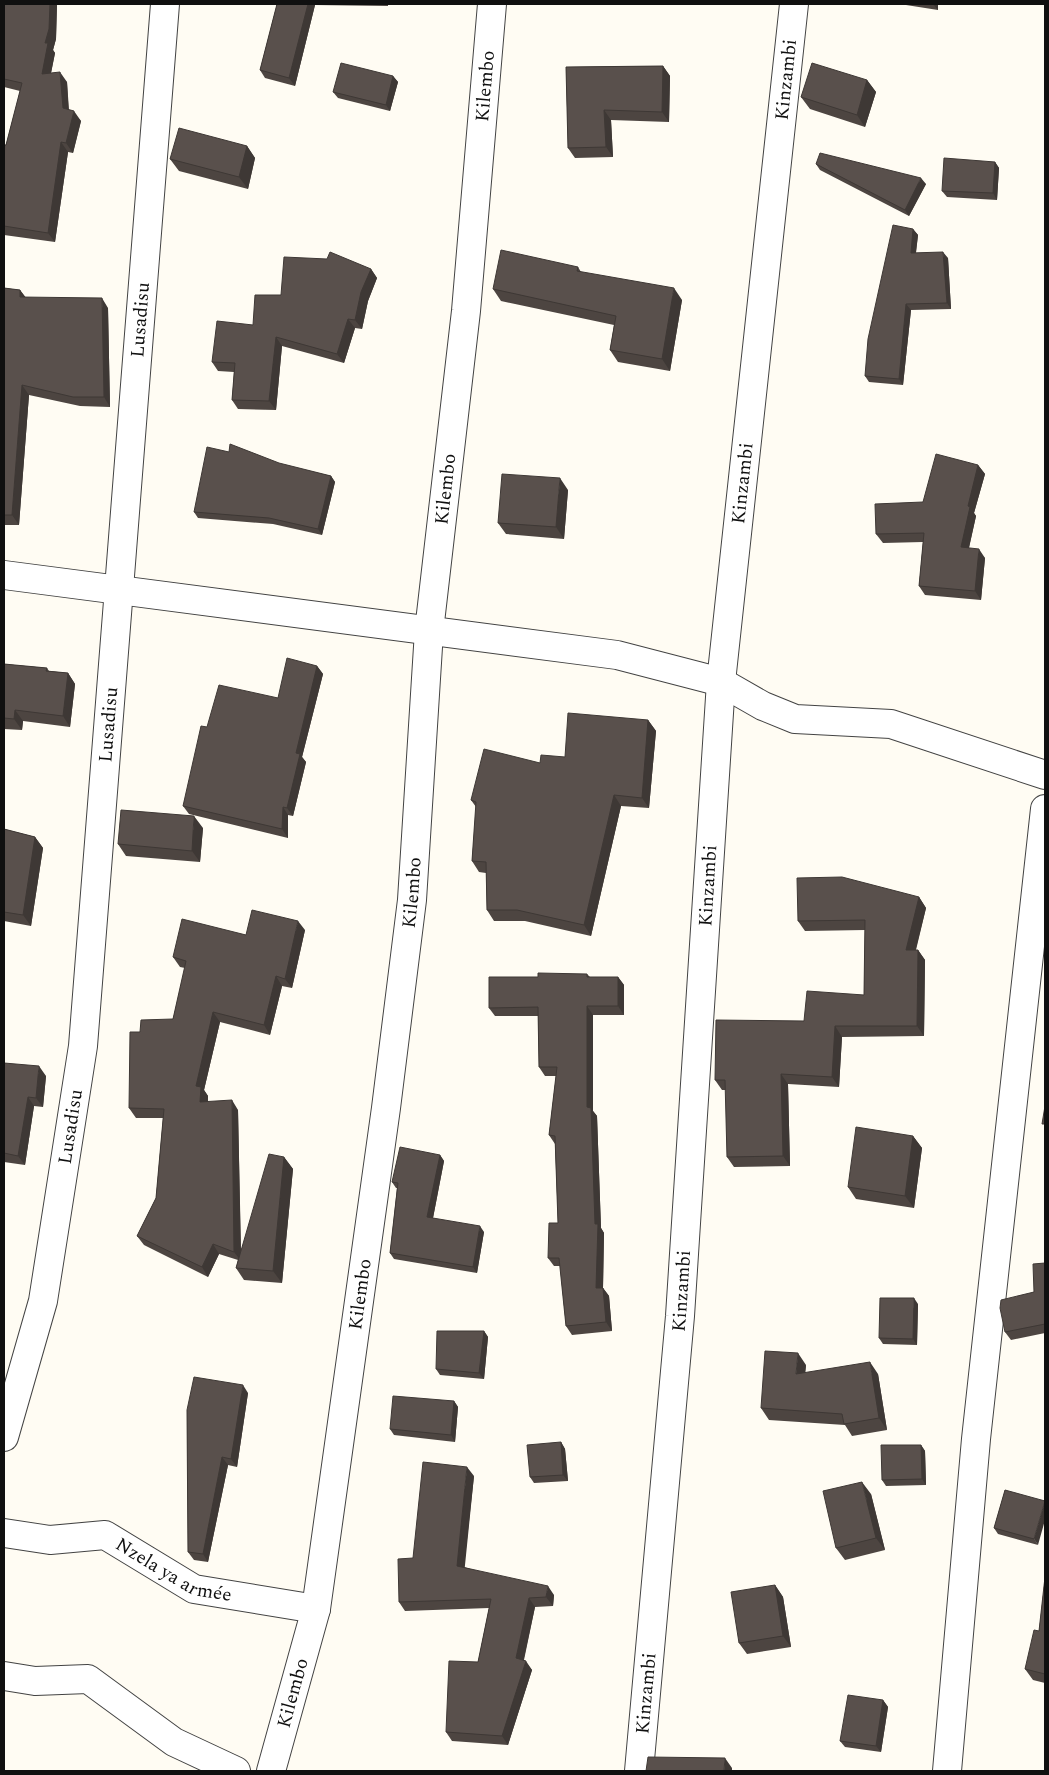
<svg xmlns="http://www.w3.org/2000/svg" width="1049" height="1775" font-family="Spectral,serif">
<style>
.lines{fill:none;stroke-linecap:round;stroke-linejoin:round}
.minor-casing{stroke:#434343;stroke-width:30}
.minor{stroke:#fff;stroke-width:28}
.wall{fill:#4d4541}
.shaded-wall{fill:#3e3835}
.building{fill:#59504c;stroke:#3e3835}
.labels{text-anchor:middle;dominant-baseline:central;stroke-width:5;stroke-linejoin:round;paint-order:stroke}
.street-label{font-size:19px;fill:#101010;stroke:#fff}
</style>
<rect width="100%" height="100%" fill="#fffcf3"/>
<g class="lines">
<defs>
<g id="minor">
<path d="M4 575 617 655 721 682 763 706 795 719 891 724 1045 775"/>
<path id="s1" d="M4 1437 43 1301 83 1046 165 4"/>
<path id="s2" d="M4 1533 50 1540 105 1535 194 1589 316 1609"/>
<path d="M4 1676 35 1681 88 1679 174 1742 236 1771"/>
<path id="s3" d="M271 1771 316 1609 386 1108 412 900 429 631 466 311 492 4"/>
<path id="s4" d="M639 1771 680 1316 721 682 794 4"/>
<path d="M947 1771 976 1439 1045 809"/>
</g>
</defs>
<use href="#minor" class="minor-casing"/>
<use href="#minor" class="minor"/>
</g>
<path class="wall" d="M4 4H57L56 39 53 50 55 53 51 73 67 82 69 110 81 121 73 153 68 152 55 242 4 235V145H6L20 91 4 87Z
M277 4H388V6L315 5 295 86 265 78 260 70Z
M905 4H938V10L906 5Z
M663 66 670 76 669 122 611 120 613 157 575 158 568 148 566 67Z
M393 76 398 82 390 111 338 98 333 92Z
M867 80 876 92 865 127 810 109 801 97Z
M247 146 255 158 248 189 179 171 170 159Z
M995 162 999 168 997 200 947 197 942 191Z
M816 164 926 184 909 216 820 170Z
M913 229 918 235 916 253 948 258 951 309 911 310 903 385 869 382 865 376Z
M578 267 581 272 682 300 670 371 618 362 610 350 614 325 501 301 493 289Z
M371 269 377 278 368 301 362 329 355 328 344 363 282 346 276 410 238 409 232 400 234 372 218 371 212 362 253 325Z
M4 288 20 290 25 297 108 308 110 407 80 406 29 395 19 525H4Z
M229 452 331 476 335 482 322 535 273 524 198 518 194 512Z
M978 465 985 474 974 513 976 516 969 548 985 558 981 600 925 595 919 586 923 542 883 543 876 534Z
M568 490 564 539 506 534 498 523Z
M4 664 47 668 49 671 68 673 75 684 70 727 23 721 22 730 4 729Z
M317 666 323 674 302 757 306 762 293 816 288 815V838L189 814 183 806 207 727 278 698Z
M648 720 656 731 649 808 621 806 591 936 525 921H494L487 910 486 873 479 872 472 861 476 807 471 800 540 763 565 757Z
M203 828 200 862 126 856 118 844Z
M4 829 35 837 43 848 31 926 4 921Z
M919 897 926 908 916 950H918L925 960 924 1036 842 1037 839 1087 788 1084 790 1166 734 1167 727 1157 726 1090H722L715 1080 804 1021 864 995 865 930 805 931 798 921Z
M305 930 292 988 282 986 270 1035 220 1022 204 1090 208 1096V1102L238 1110 241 1250 284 1157 293 1169 282 1283 244 1280 236 1268 238 1260 219 1254 208 1277 144 1245 137 1236 156 1198 163 1118H136L129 1108 140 1032 173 1019 185 968 180 967 173 957 246 935Z
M587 974 590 977H618L624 985V1015H593V1111L597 1116 601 1228 604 1233 603 1288 609 1296 612 1331 572 1335 566 1326 560 1266H554L548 1258 558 1223 555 1144 549 1135 556 1076H545L539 1067 538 1016H495L489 1008 538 977Z
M4 1063 46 1076 43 1107 34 1106 25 1165 4 1162Z
M913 1136 922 1148 914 1208 856 1199 848 1187Z
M440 1155 444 1161 433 1218 484 1232 477 1273 394 1259 390 1253 397 1188H396L392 1182Z
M1045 1263V1333L1011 1340 1005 1332 1034 1292Z
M918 1304 917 1345 883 1344 879 1338Z
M484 1331 488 1337 484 1379 440 1375 436 1369Z
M806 1365 805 1373 878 1374 887 1430 852 1436 845 1425 769 1420 761 1408Z
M248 1393 237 1467 228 1465 208 1562 194 1560 188 1552 187 1410Z
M454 1401 458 1407 455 1442 394 1435 390 1429Z
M561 1442 565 1449 568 1481 534 1483 530 1477Z
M921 1445 925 1451 926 1485 886 1486 882 1480Z
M474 1476 464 1567 554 1595 553 1606 535 1607 524 1660 532 1670 508 1745 452 1741 446 1732 478 1662 489 1608 405 1611 399 1602 413 1558Z
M1005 1490 1038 1545 998 1534 994 1528Z
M871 1494 885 1550 845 1560 836 1548Z
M1045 1577V1683L1033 1680 1025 1669 1039 1631Z
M775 1585 783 1597 791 1647 747 1654 739 1643Z
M883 1700 888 1707 881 1752 845 1747 840 1741Z"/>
<path class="shaded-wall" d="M50 4H57L56 39 53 50 55 53 49 83 42 74Z
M308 4H314L315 5 295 86 289 78Z
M933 4H938V10Z
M663 66 670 76 669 122 662 112Z
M60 72 67 82 69 118 63 108Z
M393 76 398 82 390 111 386 105Z
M867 80 876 92 865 127 857 115Z
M604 110 611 120 613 157 606 147Z
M74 111 81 121 73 153 66 143Z
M61 142 68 152 55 242 48 233Z
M247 146 255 158 248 189 239 177Z
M995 162 999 168 997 200 993 193Z
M921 178 926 184 909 216 905 210Z
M913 229 918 235 915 259 911 253Z
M943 252 948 258 951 309 947 303Z
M371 269 377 278 368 301 362 329 355 320 361 292Z
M674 288 682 300 670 371 662 359Z
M20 290 27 299 20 297Z
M102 298 108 308 110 407 104 397Z
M906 304 911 310 903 385 899 379Z
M348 319 355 328 344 363 337 354Z
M276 337 282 346 276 410 269 401Z
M22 385 29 395 19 525 12 515Z
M978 465 985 474 974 513 976 516 967 556 961 547 968 506Z
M331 476 335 482 322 535 318 529Z
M560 478 568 490 564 539 556 527Z
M979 549 985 558 981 600 975 591Z
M317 666 323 674 302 757 306 762 293 816 287 808 296 753Z
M68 673 75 684 70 727 63 716Z
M15 710 23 721 22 730 14 719Z
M648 720 656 731 649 808 642 798Z
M614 795 621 806 591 936 584 925Z
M283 807 288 815V838L282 829Z
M194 816 203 828 200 862 192 851Z
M35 837 43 848 31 926 23 915Z
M919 897 926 908 913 960 906 950Z
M298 921 305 930 292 988 285 979Z
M918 950 925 960 924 1036 917 1026Z
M276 976 282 986 270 1035 264 1025Z
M618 977 624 985V1015L618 1006Z
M587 1006 593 1015V1111L597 1116 601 1228 604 1233 603 1288 609 1296 612 1331 606 1322 596 1288 587 1107Z
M213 1012 220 1022 204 1090 208 1096 207 1112 200 1102 196 1086Z
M835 1026 842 1037 839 1087 832 1077Z
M39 1066 46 1076 43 1107 36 1098Z
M781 1074 788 1084 790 1166 783 1156Z
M28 1097 34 1106 25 1165 18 1156Z
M232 1100 238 1110 241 1261 234 1252Z
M913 1136 922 1148 914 1208 905 1196Z
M440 1155 444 1161 432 1223 427 1217Z
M284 1157 293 1169 282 1283 273 1271Z
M480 1226 484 1232 477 1273 473 1267Z
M213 1244 219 1254 208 1277 202 1267Z
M914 1298 918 1304 917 1345 913 1339Z
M484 1331 488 1337 484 1379 479 1373Z
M798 1353 806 1365 804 1386 796 1374Z
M870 1362 878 1374 887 1430 879 1418Z
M243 1385 248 1393 237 1467 231 1459Z
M454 1401 458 1407 455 1442 451 1435Z
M561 1442 565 1449 568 1481 563 1475Z
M921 1445 925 1451 926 1485 922 1479Z
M222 1457 228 1465 208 1562 203 1554Z
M467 1467 474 1476 464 1575 457 1566Z
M862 1482 871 1494 885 1550 876 1538Z
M1045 1501V1520L1038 1545 1034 1539Z
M775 1585 783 1597 791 1647 783 1636Z
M548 1586 554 1595 553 1606 546 1597Z
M529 1598 535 1607 522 1667 516 1658Z
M526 1661 532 1670 508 1745 502 1736Z
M883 1700 888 1707 881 1752 876 1746Z
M725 1758 732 1768V1771H724Z"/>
<path class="building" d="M4 4H50L49 29 45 43H48L42 74 60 72 63 108 74 111 66 143 61 142 48 233 4 226V145H6L22 83 4 79Z
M277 4H308L289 78 260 70Z
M341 63 393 76 386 105 333 92Z
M812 63 867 80 857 115 801 97Z
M663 66 662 112 604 110 606 147 568 148 566 67Z
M179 128 247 146 239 177 170 159Z
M820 153 921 178 905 210 816 164Z
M944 158 995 162 993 193 942 191Z
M893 225 913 229 911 253 943 252 947 303 906 304 899 379 865 376 868 339Z
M501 250 578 267 577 271 674 288 662 359 610 350 616 316 493 289Z
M330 252 371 269 361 292 355 320 348 319 337 354 276 337 269 401 232 400 235 363 212 362 217 321 253 325 255 295H281L284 257 327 259Z
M4 288 20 290V297L102 298 104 397H73L22 385 12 515H4Z
M230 444 279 463 331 476 318 529 269 518 194 512 207 447 229 452Z
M936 454 978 465 968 506 970 507 961 547 979 549 975 591 919 586 924 533 876 534 875 504 923 502Z
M502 474 560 478 556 527 498 523Z
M287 658 317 666 296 753 300 754 287 808 283 807 282 829 183 806 201 726 207 727 219 685 278 698Z
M4 664 47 668 46 671 68 673 63 716 15 710 14 719 4 718Z
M568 713 648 720 642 798 614 795 584 925 517 910H487L486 862 472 861 476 802 471 800 484 749 540 763 541 755 565 757Z
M121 810 194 816 192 851 118 844Z
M4 829 35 837 23 915 4 912Z
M842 877 919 897 906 950H918L917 1026H835L832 1077 781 1074 783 1156 727 1157 725 1080H715L716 1020 804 1021 807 991 864 995 865 920 798 921 797 878Z
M252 910 298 921 285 979 276 976 264 1025 213 1012 196 1086 201 1087 200 1102 232 1100 234 1252 213 1244 202 1267 137 1236 156 1198 164 1109 129 1108 130 1032H140L141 1020 173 1019 186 961 173 957 182 919 246 935Z
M538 973 587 974V977H618V1006H587V1107L591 1108 595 1224H598L596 1288H603L606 1322 566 1326 559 1258H548L549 1223H558L555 1136 549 1135 557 1067H539L538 1007 489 1008V977H538Z
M4 1063 39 1066 36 1098 28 1097 18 1156 4 1153Z
M1045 1106V1124H1042Z
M856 1127 913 1136 905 1196 848 1187Z
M400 1147 440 1155 427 1217 480 1226 473 1267 390 1253 398 1183 392 1182Z
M269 1154 284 1157 273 1271 236 1268Z
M1045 1263V1324L1005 1332 1000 1308 1001 1300 1034 1292 1033 1264Z
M880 1298H914L913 1339 879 1338Z
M437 1331H484L479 1373 436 1369Z
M765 1351 798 1353 796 1374 870 1362 879 1418 844 1424 842 1414 761 1408Z
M194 1377 243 1385 231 1459 222 1457 203 1554 188 1552 187 1410Z
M393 1396 454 1401 451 1435 390 1429Z
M561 1442 563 1475 530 1477 527 1445Z
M881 1445H921L922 1479 882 1480Z
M423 1462 467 1467 457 1566 548 1586 546 1597 529 1598 516 1658 526 1661 502 1736 446 1732 449 1661 478 1662 491 1599 399 1602 398 1559 413 1558Z
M862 1482 876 1538 836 1548 823 1491Z
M1005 1490 1045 1501 1034 1539 994 1528Z
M1045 1577V1674L1025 1669 1034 1630 1039 1631Z
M775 1585 783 1636 739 1643 731 1592Z
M848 1695 883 1700 876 1746 840 1741Z
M648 1757 725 1758 724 1771H646Z"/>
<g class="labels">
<g class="street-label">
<text stroke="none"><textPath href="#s4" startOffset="1698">Kinzambi</textPath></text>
<text stroke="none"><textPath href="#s3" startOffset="1701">Kilembo</textPath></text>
<text stroke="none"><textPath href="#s1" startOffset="1128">Lusadisu</textPath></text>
<text stroke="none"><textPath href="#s4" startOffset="1292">Kinzambi</textPath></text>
<text stroke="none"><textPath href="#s3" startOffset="1296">Kilembo</textPath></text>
<text stroke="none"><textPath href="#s1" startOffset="722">Lusadisu</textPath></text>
<text stroke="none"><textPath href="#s4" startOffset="888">Kinzambi</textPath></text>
<text stroke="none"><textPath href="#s3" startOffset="891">Kilembo</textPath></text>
<text stroke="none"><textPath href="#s1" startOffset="318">Lusadisu</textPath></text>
<text stroke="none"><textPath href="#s4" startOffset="482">Kinzambi</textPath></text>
<text stroke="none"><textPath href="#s3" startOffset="486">Kilembo</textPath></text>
<text stroke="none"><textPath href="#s2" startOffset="180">Nzela ya armée</textPath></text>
<text stroke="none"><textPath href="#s3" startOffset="81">Kilembo</textPath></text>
<text stroke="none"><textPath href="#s4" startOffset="78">Kinzambi</textPath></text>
</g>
</g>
<rect width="1049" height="1775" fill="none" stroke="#101010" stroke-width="10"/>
</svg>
